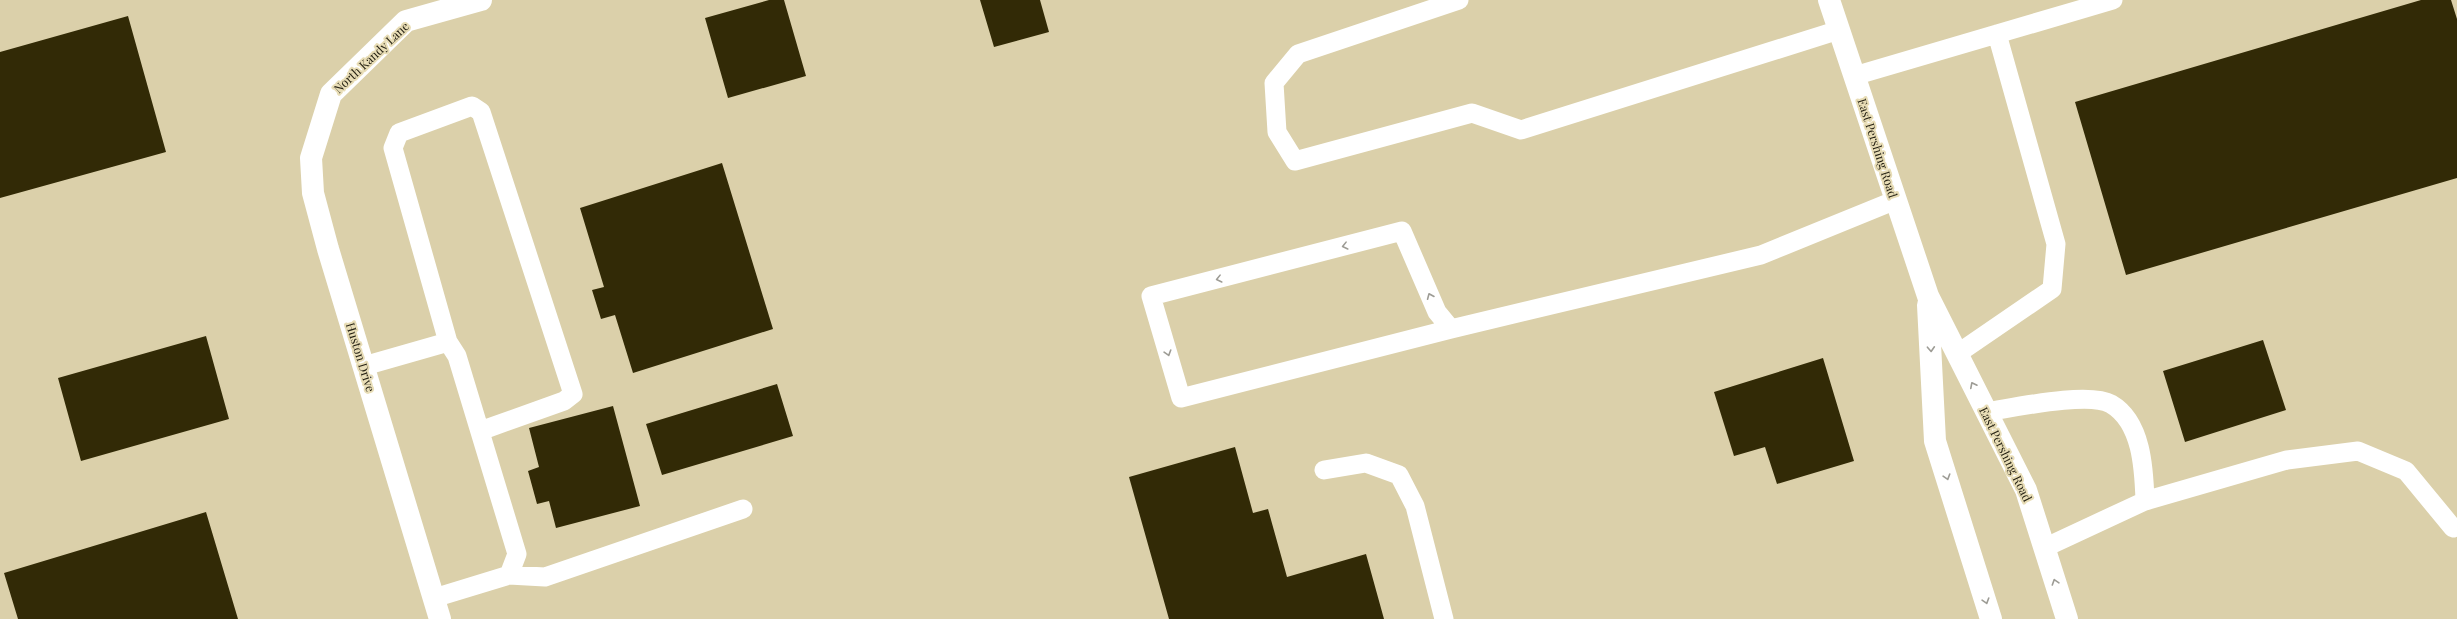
<svg xmlns="http://www.w3.org/2000/svg" width="2457" height="619" font-family="'Playfair Display',serif">
<style>
.building{fill:#322a06}
.lines{fill:none;stroke-linecap:round;stroke-linejoin:round}
.service{stroke:#fff;stroke-width:19}
.minor{stroke:#fff;stroke-width:22}
.primary{stroke:#fff;stroke-width:22}
.oneway{stroke:#9d9c95}
.labels{text-anchor:middle;dominant-baseline:central;stroke-width:4;stroke-linejoin:round;paint-order:stroke}
.street-label{font-size:12px;fill:#262214;stroke:#e8ddb6}
</style>
<rect width="100%" height="100%" fill="#dbd0aa"/>
<path class="building" d="M769 0H784L806 76 728 98 705 18Z
M980 0H1040L1049 32 994 47Z
M2421 0H2451L2457 19V178L2126 275 2075 102Z
M128 16 166 152 0 198V52Z
M722 163 773 329 633 373 615 315 601 319 592 290 604 287 580 208Z
M206 336 229 419 81 461 58 378Z
M2263 340 2286 410 2185 442 2163 371Z
M1823 358 1854 461 1777 484 1765 447 1734 456 1714 392Z
M777 384 793 436 662 475 646 424Z
M613 406 640 506 556 528 549 501 537 504 528 471 539 467 529 428Z
M1235 447 1253 513 1268 509 1287 577 1366 554 1384 619H1169L1129 477Z
M206 512 238 619H18L4 573Z"/>
<g class="lines">
<path class="service" d="M1459 0 1298 54 1274 83 1277 132 1295 161 1472 113 1521 130 1839 30
M1854 76 2113 0
M1451 329 1437 312 1402 231 1151 296 1181 398 1451 329 1761 255 1896 200
M448 342 393 148 399 133 472 106 481 112 573 394 564 401 480 431
M1957 354 2052 289 2056 244 1997 34
M364 366 448 342 457 356 517 554 509 575 434 598
M1986 412C2013 408 2089 391 2111 404 2142 422 2144 469 2145 501
M1324 470 1366 463 1399 475 1415 506 1444 619
M2044 548 2145 501 2287 460 2358 451 2406 471 2453 528
M509 575 545 577 743 509"/>
<path class="minor" d="M440 619 328 249 313 193 311 158 331 94 406 21 481 0"/>
<path class="primary" d="M1829 0 1928 296 2026 490 2067 619
M1928 305 1935 441 1991 619"/>
</g>
<defs><path id="oneway-chevron" d="M-2-3.5L2.5 0L-2 3.5" fill="none" stroke-width="1.6" stroke-linecap="round" stroke-linejoin="round"/></defs>
<g class="oneway">
<use href="#oneway-chevron" transform="translate(1345 246) rotate(166)"/>
<use href="#oneway-chevron" transform="translate(1219 279) rotate(166)"/>
<use href="#oneway-chevron" transform="translate(1430 296) rotate(-113)"/>
<use href="#oneway-chevron" transform="translate(1931 349) rotate(87)"/>
<use href="#oneway-chevron" transform="translate(1168 353) rotate(73)"/>
<use href="#oneway-chevron" transform="translate(1973 385) rotate(-117)"/>
<use href="#oneway-chevron" transform="translate(1947 477) rotate(73)"/>
<use href="#oneway-chevron" transform="translate(2055 582) rotate(-108)"/>
<use href="#oneway-chevron" transform="translate(1986 601) rotate(73)"/>
</g>
<g class="labels">
<g class="street-label">
<text transform="translate(371 57) rotate(-43)">North Kandy Lane</text>
<text transform="translate(1878 148) rotate(72)">East Pershing Road</text>
<text transform="translate(361 357) rotate(73)">Huston Drive</text>
<text transform="translate(2006 454) rotate(64)">East Pershing Road</text>
</g>
</g>
</svg>
